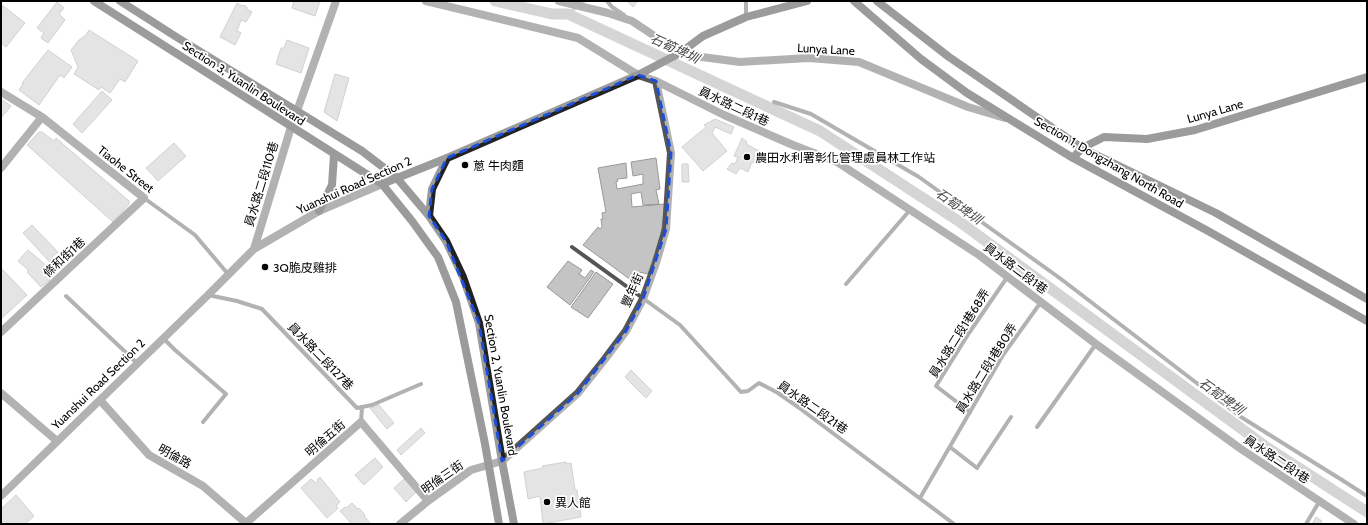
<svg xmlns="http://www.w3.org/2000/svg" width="1368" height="525" font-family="Cabin,'Noto Sans TC',sans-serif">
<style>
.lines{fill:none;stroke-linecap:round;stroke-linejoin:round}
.stream{stroke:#a3a3a3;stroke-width:3}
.canal{stroke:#a3a3a3;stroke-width:11}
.building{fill:#c4c4c4;stroke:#999}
.lane{stroke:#555;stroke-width:4}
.street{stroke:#555;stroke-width:8}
.secondary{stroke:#222;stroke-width:8}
.marked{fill:none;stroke:#1d4ed8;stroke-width:3;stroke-dasharray:8 5;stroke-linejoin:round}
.poi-dot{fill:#000;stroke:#fff;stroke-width:1.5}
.labels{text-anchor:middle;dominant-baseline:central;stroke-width:3.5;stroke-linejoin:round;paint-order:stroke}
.street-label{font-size:12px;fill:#000;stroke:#fff}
.poi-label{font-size:12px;fill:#000;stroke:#fff;text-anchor:start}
.water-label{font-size:13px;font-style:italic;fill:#444;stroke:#fff}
</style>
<rect width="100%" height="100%" fill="#fff"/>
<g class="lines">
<path class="stream" d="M568 14 584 1"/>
<path class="canal" d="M495 1 552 14H568L820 131 960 222 1265 446 1367 512"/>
</g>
<path class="building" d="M294 1H320L315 16 292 8Z
M627 1H638L633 7Z
M57 2 64 8 59 14 65 20 48 43 41 38 44 33 37 28Z
M237 3 242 6 243 5 247 7V9L252 12 246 22 241 20 237 31 241 33 235 45 220 37Z
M2 5 25 23 6 47 1 43V7Z
M89 30 138 61 125 82 120 79 110 93 101 87 99 90 74 74 78 67 71 50 79 40 86 35Z
M287 40 309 48 301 73 276 64 281 48H284Z
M48 50 72 67 64 78 60 75 39 105 19 90 23 84 22 83Z
M335 74 349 78 337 121 324 112Z
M102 91 112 100 82 133 73 124Z
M1 99 11 106 1 118Z
M715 119 734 127 731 134 715 127 712 133 727 151 703 171 682 147 706 127 704 125Z
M39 132H42L54 141 56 138 129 201V204L113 222 27 145Z
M742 138 747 142 746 144 761 152 755 163 752 162 748 172 740 168 736 174 727 169 732 163 735 164 738 157 734 156Z
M174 143 186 156 158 181 146 168Z
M656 158 660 189 656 190 659 204 643 205 641 192 631 194 632 207 665 204 661 234 648 274 639 272 635 283 583 245 598 227 600 229 602 227 601 219H603L602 213 606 212 598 168 626 163 627 178 617 179 618 181 616 182 617 189 643 184V174L633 176 631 162Z
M682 164H688L689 182H682Z
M32 225 58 252 52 257 59 264 55 268 23 233Z
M28 250 54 272 49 278 50 280 41 287 27 272 29 271 18 261Z
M568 261 582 270 579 274 585 278 591 270 594 272 570 305 547 287Z
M1 268 27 295 1 319Z
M596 272 613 284 588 318 571 307Z
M631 370 652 391 646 398 625 377Z
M379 405 394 423 387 429 370 408Z
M421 428 425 433 401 455 397 450Z
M375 458 383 467 364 485 355 475Z
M566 462V464L571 463 575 490H577L581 517 543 524 540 496 528 499 524 472 543 468 542 466Z
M320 477 340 502 336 506 338 508 327 518 301 488 311 479 316 483 318 481 317 480Z
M404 479 416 492 406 502 394 488Z
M16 495 34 516 25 524H1V509Z
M352 503 358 509 359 508 365 515 364 516 371 524H352L340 511 345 507 346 508Z
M1316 517 1322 521 1320 524H1312Z"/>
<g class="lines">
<path class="lane" d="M607 1 612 7 624 15
M746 17V1
M774 102 811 114 919 177 1061 279 1241 417 1342 480 1367 496
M144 198 195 235 228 274
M572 247 680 325 741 392 748 391 759 383 778 393 798 407 954 524
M846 284 910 210
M208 295 237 301 262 309 357 408 372 405 421 384
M66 296 137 363
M163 338 175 350 226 394 203 422
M970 412 936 386 969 333 1008 276
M361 422 362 407
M1037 427 1096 344
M950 447 977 468 1011 417
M920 498 1003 355 1041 302
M1306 524 1319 502"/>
<path class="street" d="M426 1 578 38 638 75 656 81 724 115 793 145 837 162 979 255 1096 344 1241 449 1354 524
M559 1 608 13 632 21 680 53 702 57 740 62 809 58 859 62 968 107 1005 118
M1 92 42 117 144 198 1 332
M297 111 336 1
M1 168 42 117
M254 249 291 127
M1 393 57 441
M100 400 149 455 203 486 247 524
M1 496 208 295 254 249 319 211 382 184
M245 524 361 422 428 501
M400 524 428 501 471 470 502 461 578 393 605 359 626 331 643 299 656 263 666 229 671 153 656 81"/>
<path class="secondary" d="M94 1 382 184 412 221 438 257 456 302 485 444 499 524
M120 1 178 38 362 151 396 177 429 216 446 241 463 277 479 323 502 461 514 524
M854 1 921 59 967 93 1073 158 1208 231 1367 321
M877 1 949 57 1082 148 1216 213 1367 299
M1073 158 1082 148 1104 137 1147 139 1195 130 1367 77
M382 184 447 158 638 75 680 53 703 36 746 17 807 1
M319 211 332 185 334 155
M429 216 432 189 447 158"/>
</g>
<path d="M0 0H1368V525H0ZM638 75 656 81 671 153 666 229 643 299 626 331 578 393 502 461 479 323 446 241 429 216 432 189 447 158Z" fill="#fff" fill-opacity=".55" fill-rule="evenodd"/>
<path class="marked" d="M638 75 656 81 671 153 666 229 643 299 626 331 578 393 502 461 479 323 446 241 429 216 432 189 447 158Z"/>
<g class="poi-dot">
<circle cx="747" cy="157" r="4"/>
<circle cx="465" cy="165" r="4"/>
<circle cx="265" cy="267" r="4"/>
<circle cx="547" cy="502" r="4"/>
</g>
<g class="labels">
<g class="street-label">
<text transform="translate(826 49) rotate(3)">Lunya Lane</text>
<text transform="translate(244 83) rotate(33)">Section 3, Yuanlin Boulevard</text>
<text transform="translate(734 106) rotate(25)">員水路二段1巷</text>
<text transform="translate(1215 111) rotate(-16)">Lunya Lane</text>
<text transform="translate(1109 162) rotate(30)">Section 1, Dongzhang North Road</text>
<text transform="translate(126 169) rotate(38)">Tiaohe Street</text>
<text transform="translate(261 184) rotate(-73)">員水路二段110巷</text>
<text transform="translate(354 185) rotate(-24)">Yuanshui Road Section 2</text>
<text transform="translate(64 257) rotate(-43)">條和街1巷</text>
<text transform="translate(1016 268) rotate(37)">員水路二段1巷</text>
<text transform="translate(632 290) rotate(-66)">豐年街</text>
<text transform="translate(959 333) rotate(-58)">員水路二段1巷68弄</text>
<text transform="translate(321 356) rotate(46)">員水路二段127巷</text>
<text transform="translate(986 368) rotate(-58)">員水路二段1巷80弄</text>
<text transform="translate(98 384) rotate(-44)">Yuanshui Road Section 2</text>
<text transform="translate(501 385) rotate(80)">Section 2, Yuanlin Boulevard</text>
<text transform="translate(813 407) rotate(35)">員水路二段21巷</text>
<text transform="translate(325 438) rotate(-41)">明倫五街</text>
<text transform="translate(175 456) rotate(29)">明倫路</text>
<text transform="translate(1277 459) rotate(34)">員水路二段1巷</text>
<text transform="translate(442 477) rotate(-35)">明倫三街</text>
</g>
<g class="poi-label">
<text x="755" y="157">農田水利署彰化管理處員林工作站</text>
<text x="473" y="165">蔥 牛肉麵</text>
<text x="273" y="267">3Q脆皮雞排</text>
<text x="555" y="502">異人館</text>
</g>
<g class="water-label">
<text transform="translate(675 48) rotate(25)">石筍埤圳</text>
<text transform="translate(959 206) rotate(34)">石筍埤圳</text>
<text transform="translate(1222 396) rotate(36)">石筍埤圳</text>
</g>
</g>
<rect width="1368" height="525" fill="none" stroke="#000000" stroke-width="4"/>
</svg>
